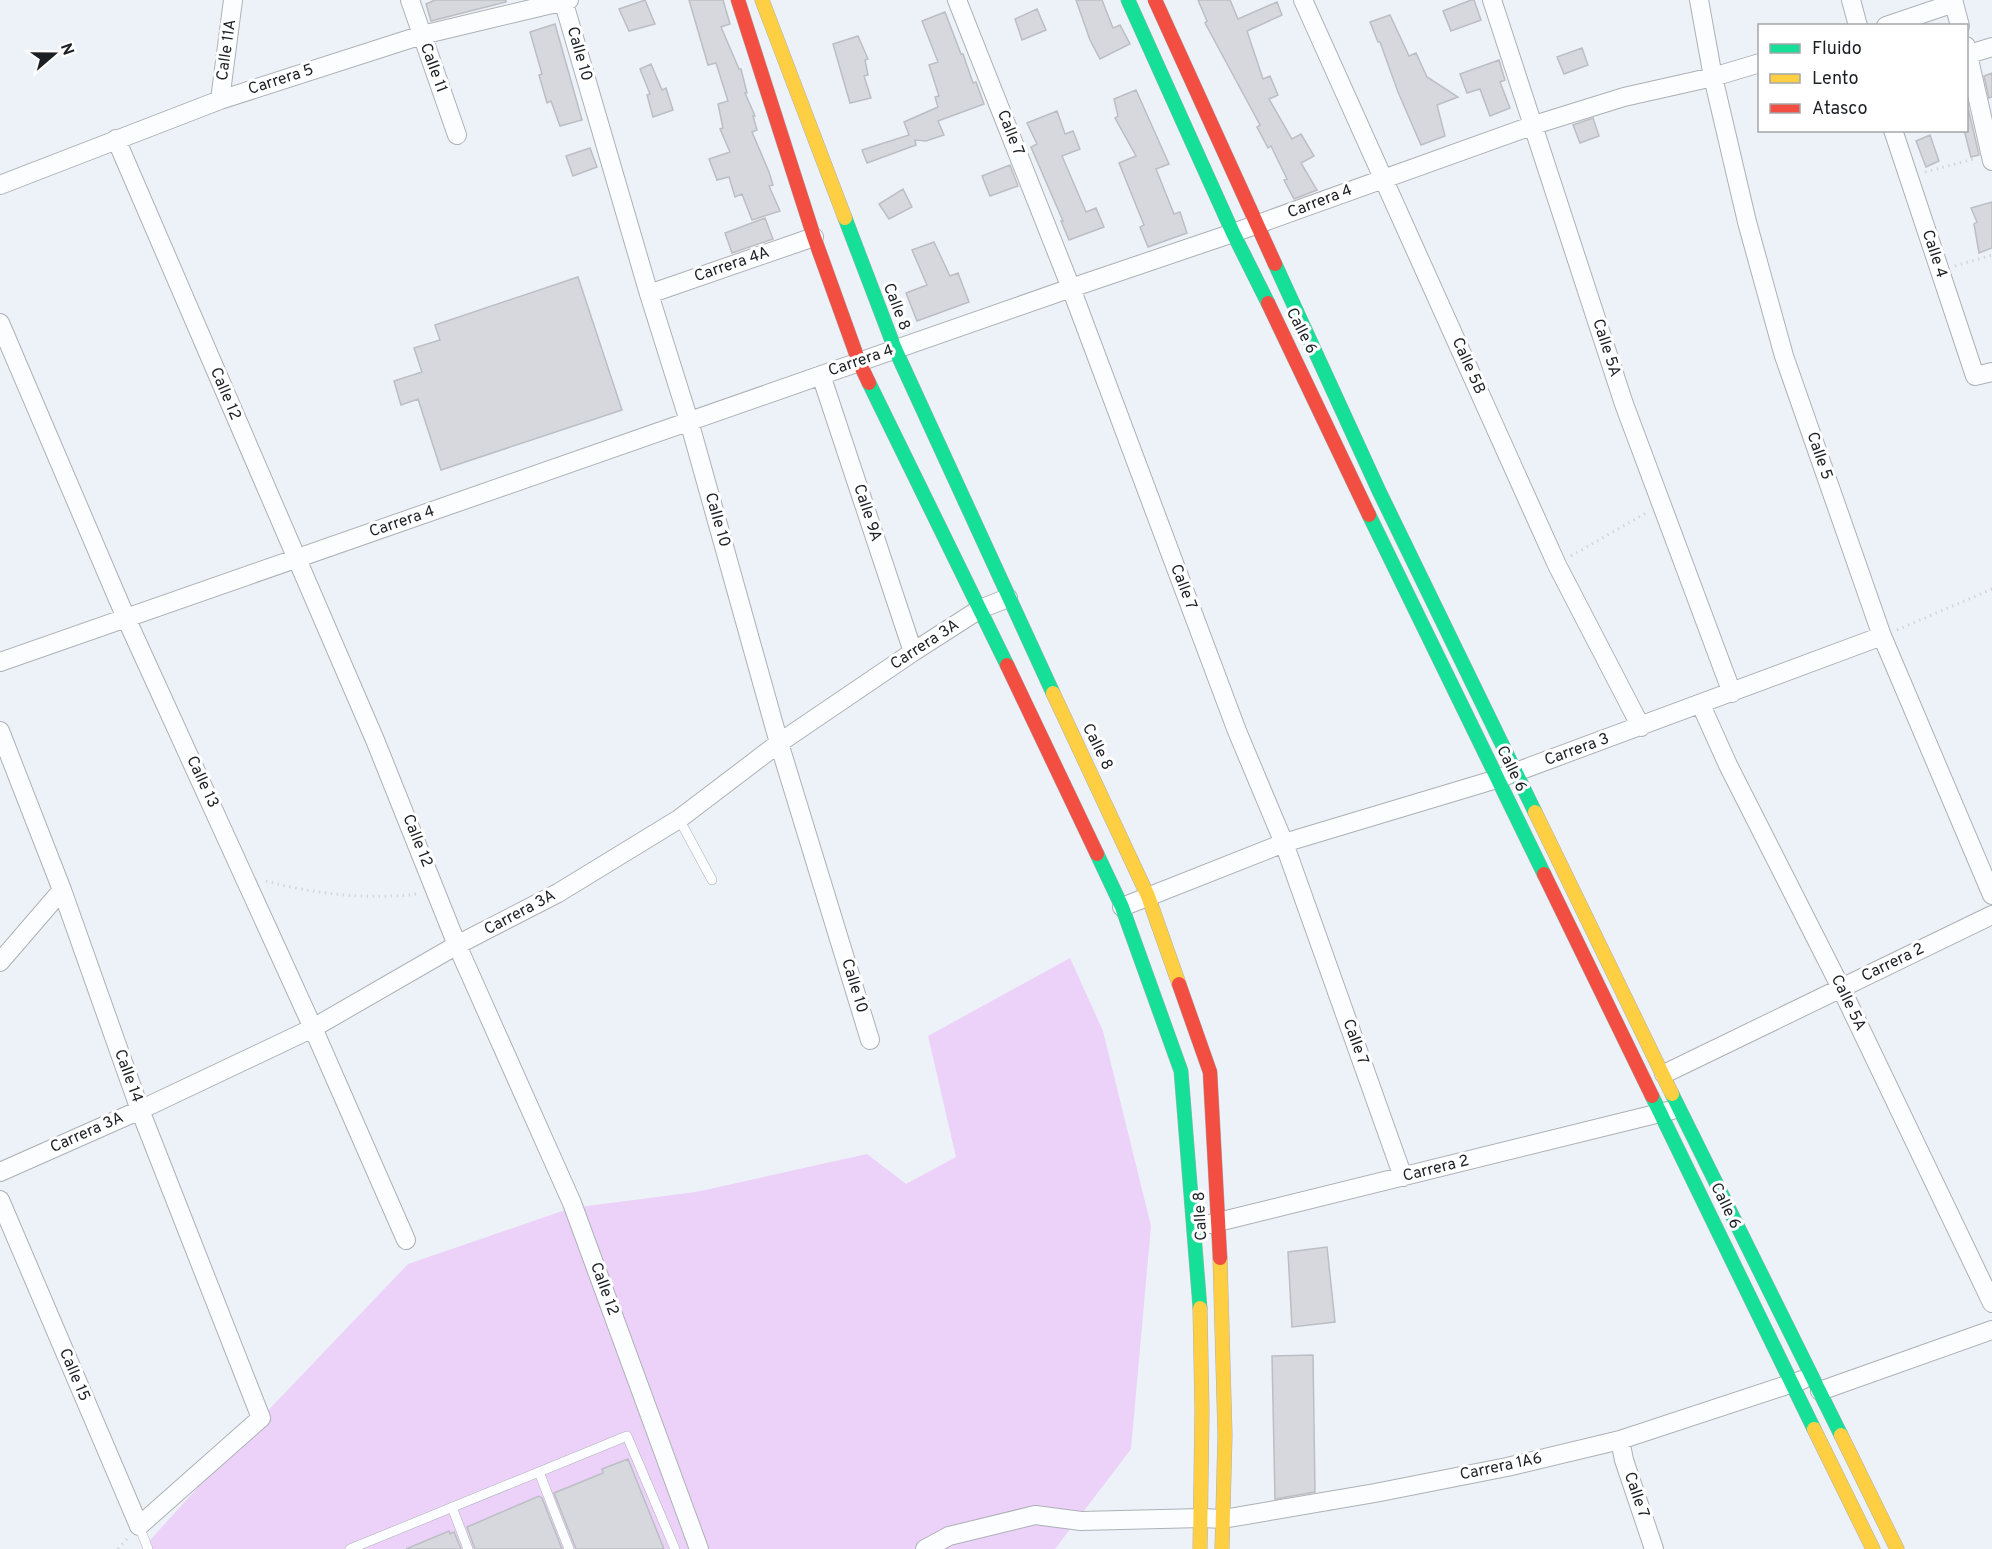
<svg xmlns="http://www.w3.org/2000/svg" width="1992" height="1549" font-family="Overpass,sans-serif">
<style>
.green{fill:#ecd2f9}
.building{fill:#d6d8de;stroke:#bcbec4;stroke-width:1.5}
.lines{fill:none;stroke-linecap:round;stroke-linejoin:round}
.lane-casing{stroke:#adb1b6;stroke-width:10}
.street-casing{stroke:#adb1b6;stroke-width:20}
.fast-casing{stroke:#adb1b6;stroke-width:15}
.slow-casing{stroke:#adb1b6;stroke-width:15}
.jam-casing{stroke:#adb1b6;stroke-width:15}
.path{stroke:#d4d6d8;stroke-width:3;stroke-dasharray:1.5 4.5;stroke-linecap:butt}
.lane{stroke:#fcfdfe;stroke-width:9}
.street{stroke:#fcfdfe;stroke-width:18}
.fast{stroke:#16e098;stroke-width:14}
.slow{stroke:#ffcf43;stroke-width:14}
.jam{stroke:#f24e42;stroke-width:14}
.labels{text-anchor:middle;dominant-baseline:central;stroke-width:6;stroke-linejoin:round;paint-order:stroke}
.street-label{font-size:16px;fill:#1c2025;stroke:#fff}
</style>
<rect width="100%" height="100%" fill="#edf2f8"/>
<path class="green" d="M1070 958 1103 1031 1151 1226 1131 1449 1055 1549H142L258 1421 408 1264 571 1208 696 1192 867 1154 906 1184 956 1157 928 1036Z"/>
<path class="building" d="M435 0H506V2L431 21 426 4Z
M645 0 655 24 629 31 619 9Z
M689 0H723L730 24 721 27 739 69H741L747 93H745L755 116H753L757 130 752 132 769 172 773 185 769 186 780 211 752 220 742 194 735 197 729 177 717 180 709 159 730 152 720 129 723 128 718 104 728 101 716 63 708 65Z
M1076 0H1102L1113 28 1120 25 1130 44 1100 59 1090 40Z
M1198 0H1230L1238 19 1277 2 1282 15 1247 31 1263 79 1270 76 1278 95 1269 99 1292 139 1301 134 1314 156 1301 163 1317 190 1294 199 1284 180 1287 179 1271 146 1268 148 1257 127 1260 125 1205 23 1207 21Z
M1471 0H1474L1481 20 1451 31 1443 11Z
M1037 9 1046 30 1022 40 1015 19Z
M945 12 961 54H963L973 83 976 82 984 104 938 121 944 135 926 141 915 140 916 145 867 163 862 150 909 135 904 122 938 107 935 97 939 96 929 65 938 62 922 21Z
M1390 15 1409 56 1416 53 1427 77 1458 97 1437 105 1445 136 1421 145 1398 92 1380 42H1378L1370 22Z
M555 24 582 120 560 126 551 101 547 103 539 75 542 74 530 32Z
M858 36 868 59 865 60 868 75 864 76 871 98 850 103 833 44Z
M1582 48 1588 65 1564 74 1557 57Z
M1499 60 1505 80 1500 82 1510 108 1490 116 1480 89 1467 93 1460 74Z
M651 64 662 90 666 88 673 110 653 117 647 95 650 94 640 69Z
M1992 73V97L1989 98 1984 76Z
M1136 90 1169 164 1156 169 1174 214 1180 212 1187 233 1148 247 1140 227 1144 225 1119 163 1136 156 1115 118 1118 116 1114 99Z
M1966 99 1979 155 1971 157 1964 130H1966Z
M1057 111 1065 134 1073 131 1080 149 1062 156 1086 212 1096 208 1104 227 1069 240 1061 221H1063L1031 147 1037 144 1027 123Z
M1593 118 1599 136 1580 143 1573 125Z
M1930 135 1939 161 1926 167 1916 141Z
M590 148 597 167 573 176 566 156Z
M1010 165 1018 186 990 196 982 176Z
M903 189 912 207 889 219 879 204Z
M1992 202V248L1979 253 1974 224 1977 222 1971 208Z
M765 218 773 239 732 253 725 233Z
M934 242 950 276 958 273 969 302 917 321 906 293 927 285 912 250Z
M578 277 622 410 441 470 418 399 401 405 394 381 422 372 414 348 440 340 435 325Z
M1327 1247 1335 1322 1292 1327 1288 1252Z
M1313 1355 1315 1492 1275 1499 1272 1356Z
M628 1459 664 1549H576L554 1493 603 1473 602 1469Z
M539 1496 542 1498 562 1549H475L467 1527Z
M449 1531 450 1534 454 1532 461 1549H406Z"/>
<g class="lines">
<defs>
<path id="lane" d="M679 819 712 880
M539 1472 569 1549
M452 1507 468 1549
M139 1526 148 1549
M350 1549 627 1436 675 1549"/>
<path id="street" d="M410 0 457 135
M563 0 649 294 689 421 779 743 870 1040
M957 0 1071 288 1237 731 1284 843 1403 1177
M1303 0 1557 565 1641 727
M1492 0 1624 404 1732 693
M1699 0 1713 77 1747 222 1784 356 1882 636 1992 895
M1851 0 1858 26
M1953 0 1960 26
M1886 26 1954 3
M1966 46 1992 161
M1966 55 1992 47
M220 100 233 0
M1893 130 1975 376 1992 372
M116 139 375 740 457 945 572 1203 699 1549
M0 185 220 100 422 35 569 0
M649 294 814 237
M0 323 126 618 313 1028 406 1240
M821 375 913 652
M0 662 1071 288 1233 233 1534 125 1624 97 1713 77 1760 63
M1701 705 1728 765 1841 988 1992 1303
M0 731 62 890 140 1110 261 1418 139 1526 0 1200
M1122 907 1284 843 1497 779 1882 636
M0 962 62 890
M1664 1074 1992 915
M0 1172 140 1110 313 1028 457 945 558 893 679 819 779 743 913 652 980 609 1008 598
M1210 1224 1672 1110
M1820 1391 1992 1330
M1620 1440 1624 1460 1654 1549
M925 1549 949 1536 1035 1515 1081 1521 1202 1518 1223 1519 1375 1493 1507 1467 1620 1440 1802 1380"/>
<path id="fast" d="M1128 0 1233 233 1268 303
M845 218 895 349 1053 693
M1275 264 1379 491 1535 812
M869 383 1007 665
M1369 515 1544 874
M1097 854 1122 907 1181 1071 1200 1308
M1672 1094 1841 1435
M1652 1096 1814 1429"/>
<path id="slow" d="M762 0 845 218
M1053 693 1148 896 1179 984
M1535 812 1672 1094
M1220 1258 1225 1435 1222 1549
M1814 1429 1873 1549
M1841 1435 1897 1549
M1200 1549 1202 1411 1200 1308"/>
<path id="jam" d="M738 0 814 237 859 362 869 383
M1155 0 1275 264
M1268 303 1369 515
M1007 665 1097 854
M1544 874 1652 1096
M1179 984 1210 1072 1220 1258"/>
</defs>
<use href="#lane" class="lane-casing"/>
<use href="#street" class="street-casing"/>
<use href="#fast" class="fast-casing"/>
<use href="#slow" class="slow-casing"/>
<use href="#jam" class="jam-casing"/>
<path class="path" d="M1925 172 1974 159
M1955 266 1992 255
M1571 556 1646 513
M1897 630 1992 589
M266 881C314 894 367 900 417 894
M118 1549 127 1539"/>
<use href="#lane" class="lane"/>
<use href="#street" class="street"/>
<use href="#fast" class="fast"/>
<use href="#slow" class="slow"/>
<use href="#jam" class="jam"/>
</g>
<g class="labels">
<g class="street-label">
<text transform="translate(227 50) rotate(-82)">Calle 11A</text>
<text transform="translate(579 54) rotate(74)">Calle 10</text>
<text transform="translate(433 68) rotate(70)">Calle 11</text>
<text transform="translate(281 80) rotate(-18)">Carrera 5</text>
<text transform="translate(1010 133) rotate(68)">Calle 7</text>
<text transform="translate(1320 202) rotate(-21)">Carrera 4</text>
<text transform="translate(1934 254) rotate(72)">Calle 4</text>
<text transform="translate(732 265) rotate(-19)">Carrera 4A</text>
<text transform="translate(896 307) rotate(69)">Calle 8</text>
<text transform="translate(1301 331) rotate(63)">Calle 6</text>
<text transform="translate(1606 348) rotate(72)">Calle 5A</text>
<text transform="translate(861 361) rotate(-19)">Carrera 4</text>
<text transform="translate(1468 366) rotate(66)">Calle 5B</text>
<text transform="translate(225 394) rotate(67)">Calle 12</text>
<text transform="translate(1819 456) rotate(71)">Calle 5</text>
<text transform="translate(867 513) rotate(72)">Calle 9A</text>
<text transform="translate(717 520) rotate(74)">Calle 10</text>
<text transform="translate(402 522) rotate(-19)">Carrera 4</text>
<text transform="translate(1183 587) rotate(69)">Calle 7</text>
<text transform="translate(925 645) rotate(-33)">Carrera 3A</text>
<text transform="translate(1097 747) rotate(64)">Calle 8</text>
<text transform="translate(1577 750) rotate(-20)">Carrera 3</text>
<text transform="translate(1511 769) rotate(64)">Calle 6</text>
<text transform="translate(202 782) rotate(65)">Calle 13</text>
<text transform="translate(417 841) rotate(68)">Calle 12</text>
<text transform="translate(520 913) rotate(-28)">Carrera 3A</text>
<text transform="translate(1893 963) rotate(-26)">Carrera 2</text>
<text transform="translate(854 986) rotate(73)">Calle 10</text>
<text transform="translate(1848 1003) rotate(64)">Calle 5A</text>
<text transform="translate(1355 1042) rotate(70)">Calle 7</text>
<text transform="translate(128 1076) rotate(70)">Calle 14</text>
<text transform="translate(87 1133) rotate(-24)">Carrera 3A</text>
<text transform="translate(1436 1169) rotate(-14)">Carrera 2</text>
<text transform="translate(1725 1206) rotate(64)">Calle 6</text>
<text transform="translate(1201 1216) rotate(-93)">Calle 8</text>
<text transform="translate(604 1289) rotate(70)">Calle 12</text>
<text transform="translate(74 1375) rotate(67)">Calle 15</text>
<text transform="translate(1501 1467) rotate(-12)">Carrera 1A6</text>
<text transform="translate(1636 1495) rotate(71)">Calle 7</text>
</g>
</g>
<rect x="1758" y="24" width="210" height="108" fill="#ffffff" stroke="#a4a6a8" stroke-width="1.5"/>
<rect x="1770" y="44" width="30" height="9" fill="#16e098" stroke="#a4a6a8" stroke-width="1.5"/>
<text x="1812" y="54" font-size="18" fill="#1c2025">Fluido</text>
<rect x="1770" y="74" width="30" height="9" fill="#ffcf43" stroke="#a4a6a8" stroke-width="1.5"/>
<text x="1812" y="84" font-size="18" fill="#1c2025">Lento</text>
<rect x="1770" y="104" width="30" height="9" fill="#f24e42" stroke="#a4a6a8" stroke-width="1.5"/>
<text x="1812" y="114" font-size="18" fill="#1c2025">Atasco</text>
<g transform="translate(54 54) rotate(70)" stroke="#ffffff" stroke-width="4.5" paint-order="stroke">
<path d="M0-4.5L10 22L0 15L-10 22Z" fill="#1c2025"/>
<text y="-9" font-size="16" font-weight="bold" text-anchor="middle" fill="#1c2025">N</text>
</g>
</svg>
